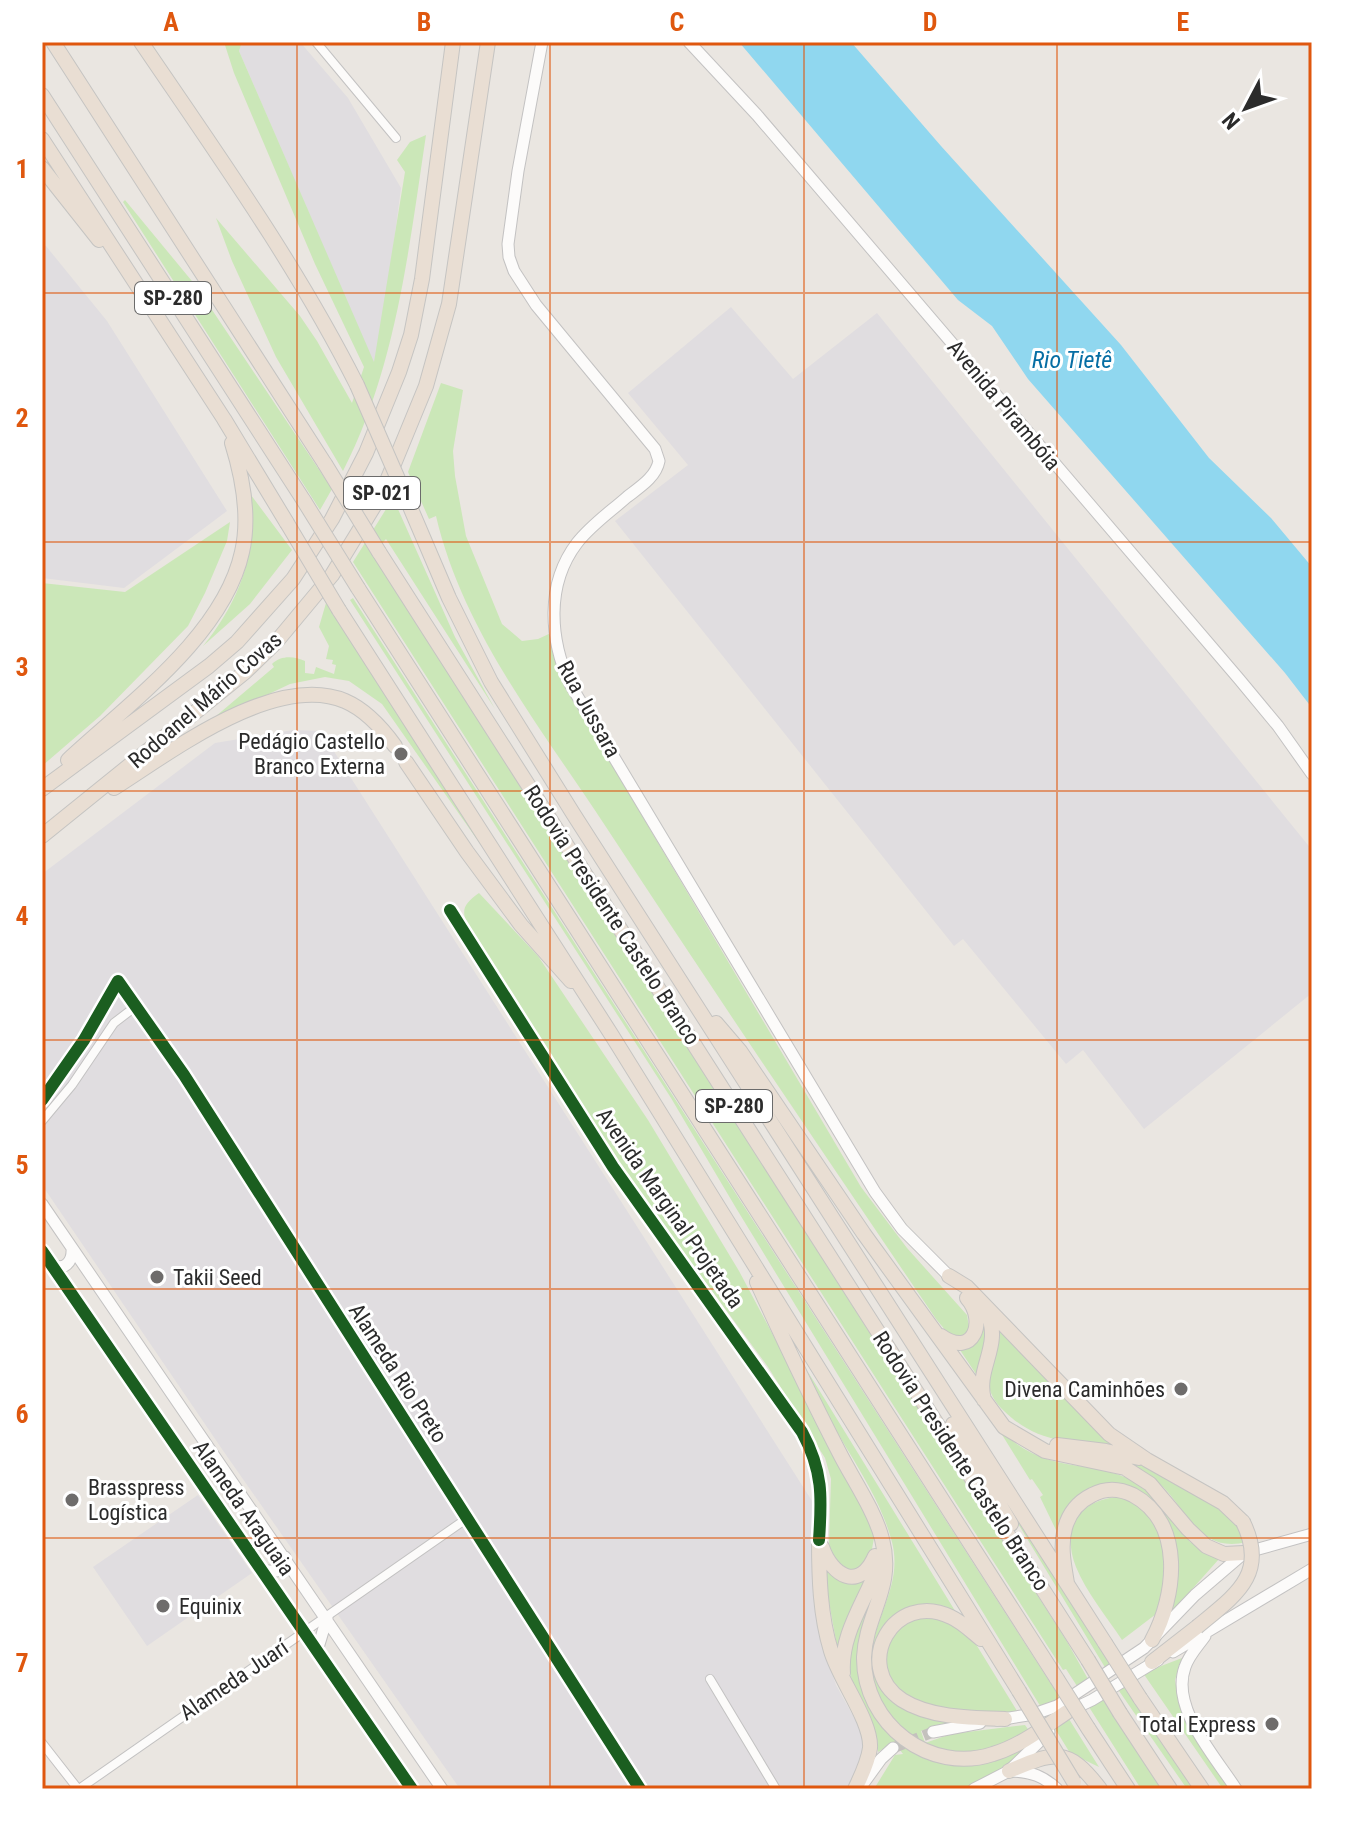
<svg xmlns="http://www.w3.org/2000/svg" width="1354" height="1831" font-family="'Roboto Condensed',sans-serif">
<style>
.industrial{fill:#e0dde0}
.green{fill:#cbe7b8}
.water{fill:#90d7ef}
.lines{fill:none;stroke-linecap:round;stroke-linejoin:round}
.secondary-tunnel{stroke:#c4c1bd;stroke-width:11;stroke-dasharray:11 5.5;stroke-linecap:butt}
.street-casing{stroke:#c3c2c2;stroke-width:10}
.secondary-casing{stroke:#c3c2c2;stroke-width:13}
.highway-casing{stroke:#c5c4c2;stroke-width:16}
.street{stroke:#fcfbfa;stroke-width:8}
.secondary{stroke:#fcfbfa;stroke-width:11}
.highway{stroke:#e9ded3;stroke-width:14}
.highway-bridge-casing{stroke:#c5c4c2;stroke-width:16;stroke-linecap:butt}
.highway-bridge{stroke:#e9ded3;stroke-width:14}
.cycleway-casing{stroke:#fff;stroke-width:17}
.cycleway{stroke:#1b5e20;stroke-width:12}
.grid{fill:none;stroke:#df570e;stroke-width:2;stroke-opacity:0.55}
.poi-dot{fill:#6e6c6b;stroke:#fff;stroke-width:3}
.labels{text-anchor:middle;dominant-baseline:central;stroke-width:6;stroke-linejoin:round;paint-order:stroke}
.shield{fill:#fff;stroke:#6b6b6b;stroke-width:2}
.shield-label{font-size:20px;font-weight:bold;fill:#2b2b2b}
.street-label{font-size:22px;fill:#2b2b2b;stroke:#fff}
.poi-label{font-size:22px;fill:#2b2b2b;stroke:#fff;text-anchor:end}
.water-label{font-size:24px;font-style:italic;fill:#066ea4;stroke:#fff}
.neatline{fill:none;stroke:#df570e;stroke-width:3}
.grid-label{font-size:26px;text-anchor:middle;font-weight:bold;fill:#df570e}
</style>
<rect width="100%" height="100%" fill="#eae6e1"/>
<path class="industrial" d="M242 42H300L348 98 401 188 386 303 374 364 239 51Z
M42 245 46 246 107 321 227 511 124 588 42 578Z
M731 307 793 379 877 313 1312 850V993L1144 1129 1083 1050 1066 1064 963 939 954 946 615 521 688 465 628 393Z
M293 730 321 731 814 1504 815 1591 820 1638 836 1685 863 1734 866 1752 851 1789H460L224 1452 42 1185V874L215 743Z
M198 1495 252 1573 147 1646 93 1567Z"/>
<path class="green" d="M224 42H242L239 51 374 362 405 172 397 160 410 142 426 135C409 248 396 368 343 471L276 357 232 261 216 218 300 316 317 341 352 403 364 367 315 264 234 73Z
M125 200 196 286 332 489 320 510 123 202Z
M441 383 463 390 453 451 455 476 466 536 502 624 522 641 538 639 551 633 555 660 565 685 861 1187 907 1248 967 1315 970 1333 958 1338 946 1331 936 1319C825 1156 714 992 606 827 542 729 463 632 436 516L429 519 408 472Z
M251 495 292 550 250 604 203 646C239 602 258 552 251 495Z
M393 498 455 637 495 709 386 539 372 554 1066 1640 1088 1679 1077 1686 1066 1669 1063 1670 353 562Z
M230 522 227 541 205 593 188 626 100 716 42 766V583L125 592Z
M353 598 1060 1698 1042 1709 736 1208 671 1098 350 600Z
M326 603 497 868 382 704 349 681 325 677 290 684 209 722 274 667 272 664C281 655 294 656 305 661V673L314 674 316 667 334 674 336 665 332 664 333 660 326 659 329 646 319 627Z
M479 893 538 956 648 1120 739 1271 871 1519 874 1538 870 1560 852 1574 831 1558 829 1543 831 1479 825 1458 768 1367 619 1165 471 930C460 912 462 905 479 893Z
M984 1323 989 1326 978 1377 960 1350C975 1348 984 1338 984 1323Z
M1000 1332 1112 1442V1446C1069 1442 1037 1443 1004 1411 995 1403 988 1391 988 1379 989 1362 1000 1349 1000 1332Z
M808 1372 957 1614 942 1608 887 1628 882 1684 955 1723 921 1731 925 1743 951 1734 1025 1725 1030 1732C1016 1739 1000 1749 985 1752 927 1765 868 1715 872 1655 874 1616 903 1585 892 1542 876 1481 828 1431 808 1372Z
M996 1425C1046 1481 1091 1453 1144 1487L1190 1542 1219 1559 1169 1615 1159 1513 1103 1487 1059 1530H1056L1040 1497 1043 1495 1032 1479 1030 1480Z
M1069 1451 1133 1461 1149 1468 1216 1504 1238 1522 1247 1542C1191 1555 1187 1498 1147 1474 1125 1460 1095 1457 1069 1451Z
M977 1456 1112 1665 1106 1669Z
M1118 1497C1171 1510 1167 1569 1160 1611L1122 1640C1107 1617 1086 1592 1076 1567 1061 1529 1078 1500 1118 1497Z
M826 1571 843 1582 869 1575 839 1657 824 1575Z
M877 1589 865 1636 869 1699 936 1761 966 1765 1029 1743 1000 1772 962 1789H874L895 1755 903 1754 894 1742 878 1752C878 1733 872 1721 863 1705 835 1654 852 1635 877 1589Z
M915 1617 944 1618 974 1641 1019 1714 963 1713 907 1699 886 1673C886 1637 887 1638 915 1617Z
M1182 1658 1175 1680 1180 1708 1234 1789H1223L1143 1673Z
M1125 1684 1193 1789H1187L1117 1688Z
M1102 1698 1161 1789H1141L1089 1707Z
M1069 1719 1099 1767 1070 1753 1054 1727Z"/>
<path class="water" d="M739 42H851L941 146 1121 345 1209 458 1271 518 1312 567V708L1285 673 1028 379 992 326 958 300Z"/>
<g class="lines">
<path class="secondary-tunnel" d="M893 1748 933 1732"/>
<defs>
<path id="street" d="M316 42 396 138
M450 910 613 1167 802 1432C823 1471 822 1497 819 1540
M42 1100 84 1040 118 981 184 1075 640 1789
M42 1121 72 1085 114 1023 135 1007
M710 1679 776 1789
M42 1743 78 1789
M79 1789 469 1517"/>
<path id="secondary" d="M542 42 518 171 508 244 509 257 514 271 536 305 655 449 659 461C656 477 640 487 627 497 610 512 591 525 577 543 545 585 550 640 570 684L875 1192 902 1229 949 1276
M689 42 757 115 1239 679 1278 726 1312 774
M42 1204 442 1789
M42 1251 412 1789
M51 1264C64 1272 73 1262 72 1248
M263 1571H277L285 1557
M1205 1636C1198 1646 1189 1655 1185 1667 1170 1708 1215 1756 1236 1789
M317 1651 327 1618
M1173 1652 1312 1569
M1069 1711 1092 1700 1158 1660
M997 1720 1034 1714 1057 1706 1144 1648 1195 1595 1244 1553 1312 1534
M933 1732 980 1723
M1013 1771C1032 1772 1043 1776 1057 1789
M860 1788 881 1759 893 1748
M974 1789 1009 1771 1049 1732"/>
<path id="highway" d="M53 42 325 464
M141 42C217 154 296 264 357 385
M42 95 304 501
M42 139 224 419 287 523
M42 168 99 240
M405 495 449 598 491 682 574 815 1105 1643
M379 552 1088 1660
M358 588 1057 1679
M339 610 611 1034 1019 1691
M68 760C128 704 224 635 242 552 250 517 242 475 232 443
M406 762 467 852 521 925 571 981
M114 788C171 752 275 672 345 701 366 710 382 728 395 746
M42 789 209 666 237 642 293 579 332 519 366 453 399 372 411 335 422 279 453 42
M42 836 245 672 277 641 332 575 382 493 426 386 449 304 488 42
M716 1023 740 1051 864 1234 1004 1427 1045 1451 1125 1468 1150 1484 1188 1529 1206 1546 1224 1554 1244 1553
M949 1276 967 1287 1109 1434 1147 1460 1223 1503 1243 1522
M757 1282C783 1339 810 1396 839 1452 852 1478 875 1511 882 1539 895 1588 866 1613 864 1657 863 1724 930 1775 993 1754 1020 1746 1043 1728 1067 1712
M941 1336C974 1359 987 1320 967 1298
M984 1400C975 1368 1003 1346 987 1312
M953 1424 1011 1524
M1057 1445 1106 1451 1139 1458
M819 1540C819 1577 820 1615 831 1651 839 1679 872 1722 870 1748 868 1763 861 1776 855 1789
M822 1547C832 1576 859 1592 875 1556
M1067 1583C1064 1565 1060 1546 1065 1528 1069 1513 1078 1502 1092 1495 1105 1488 1119 1488 1133 1495 1185 1523 1176 1596 1152 1640
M981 1639C971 1631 962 1622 951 1617 894 1589 851 1666 902 1700 930 1718 972 1718 1005 1719
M1152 1662 1197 1627
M843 1673C840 1631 869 1597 881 1558
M1140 1698 1202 1789
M1120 1713 1170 1789
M1088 1728 1128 1789
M1009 1771C1054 1752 1068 1746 1100 1789"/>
</defs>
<use href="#street" class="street-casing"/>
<use href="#secondary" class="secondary-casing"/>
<use href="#highway" class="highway-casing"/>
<use href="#street" class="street"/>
<use href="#secondary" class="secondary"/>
<use href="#highway" class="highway"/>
<defs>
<path id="highway-bridge" d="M357 385 405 495
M325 464 379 552
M304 501 358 588
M287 523 339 610
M1197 1627C1234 1596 1269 1575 1243 1522
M1105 1643 1140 1698
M1088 1660 1120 1713
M1057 1679 1088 1728
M1019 1691 1074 1782"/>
</defs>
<use href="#highway-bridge" class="highway-bridge-casing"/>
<use href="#highway-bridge" class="highway-bridge"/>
<defs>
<path id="cycleway" d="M450 910 613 1167 802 1432C823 1471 822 1497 819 1540
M42 1100 84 1040 118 981 184 1075 640 1789
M42 1251 412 1789"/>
</defs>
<use href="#cycleway" class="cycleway-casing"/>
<use href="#cycleway" class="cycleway"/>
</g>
<path class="grid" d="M297 42V1789M550 42V1789M804 42V1789M1057 42V1789M42 293H1312M42 542H1312M42 791H1312M42 1040H1312M42 1289H1312M42 1538H1312"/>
<g class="poi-dot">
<circle cx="401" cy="754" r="8"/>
<circle cx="157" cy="1277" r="8"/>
<circle cx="1181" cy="1389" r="8"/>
<circle cx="72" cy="1500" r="8"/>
<circle cx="163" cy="1606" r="8"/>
<circle cx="1272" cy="1724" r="8"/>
</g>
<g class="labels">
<g class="shield">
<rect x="135" y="282" width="76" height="32" rx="6"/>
<rect x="344" y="477" width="76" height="32" rx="6"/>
<rect x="696" y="1090" width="76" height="32" rx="6"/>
</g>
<g class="shield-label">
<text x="173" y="298">SP-280</text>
<text x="382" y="493">SP-021</text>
<text x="734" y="1106">SP-280</text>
</g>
<g class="street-label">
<text transform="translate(1004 405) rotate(50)">Avenida Pirambóia</text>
<text transform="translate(205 700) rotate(-41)">Rodoanel Mário Covas</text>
<text transform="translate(589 709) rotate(61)">Rua Jussara</text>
<text transform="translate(612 915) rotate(57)">Rodovia Presidente Castelo Branco</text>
<text transform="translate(670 1208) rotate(55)">Avenida Marginal Projetada</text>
<text transform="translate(398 1373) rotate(57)">Alameda Rio Preto</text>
<text transform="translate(961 1461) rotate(57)">Rodovia Presidente Castelo Branco</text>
<text transform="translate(244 1508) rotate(55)">Alameda Araguaia</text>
<text transform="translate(234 1680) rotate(-34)">Alameda Juarí</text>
</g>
<g class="poi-label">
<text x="385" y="741">Pedágio Castello<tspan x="385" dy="25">Branco Externa</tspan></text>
<text x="173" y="1277" text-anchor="start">Takii Seed</text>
<text x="1165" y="1389">Divena Caminhões</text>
<text x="88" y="1487" text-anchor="start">Brasspress<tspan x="88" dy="25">Logística</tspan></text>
<text x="179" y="1606" text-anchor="start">Equinix</text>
<text x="1256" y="1724">Total Express</text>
</g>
<g class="water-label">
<text x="1072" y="360">Rio Tietê</text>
</g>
</g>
<rect width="1354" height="1831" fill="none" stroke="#ffffff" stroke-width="88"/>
<g transform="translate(1246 108) rotate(229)" stroke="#ffffff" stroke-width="6" paint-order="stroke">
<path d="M0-6L14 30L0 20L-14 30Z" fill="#2b2b2b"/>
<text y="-12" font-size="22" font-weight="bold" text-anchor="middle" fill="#2b2b2b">N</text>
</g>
<rect x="44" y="44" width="1266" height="1743" class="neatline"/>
<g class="grid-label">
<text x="171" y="31">A</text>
<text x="424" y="31">B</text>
<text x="677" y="31">C</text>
<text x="930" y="31">D</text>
<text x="1183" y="31">E</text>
<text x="22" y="178">1</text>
<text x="22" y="427">2</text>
<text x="22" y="676">3</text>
<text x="22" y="925">4</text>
<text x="22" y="1174">5</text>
<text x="22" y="1423">6</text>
<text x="22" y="1672">7</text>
</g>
</svg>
